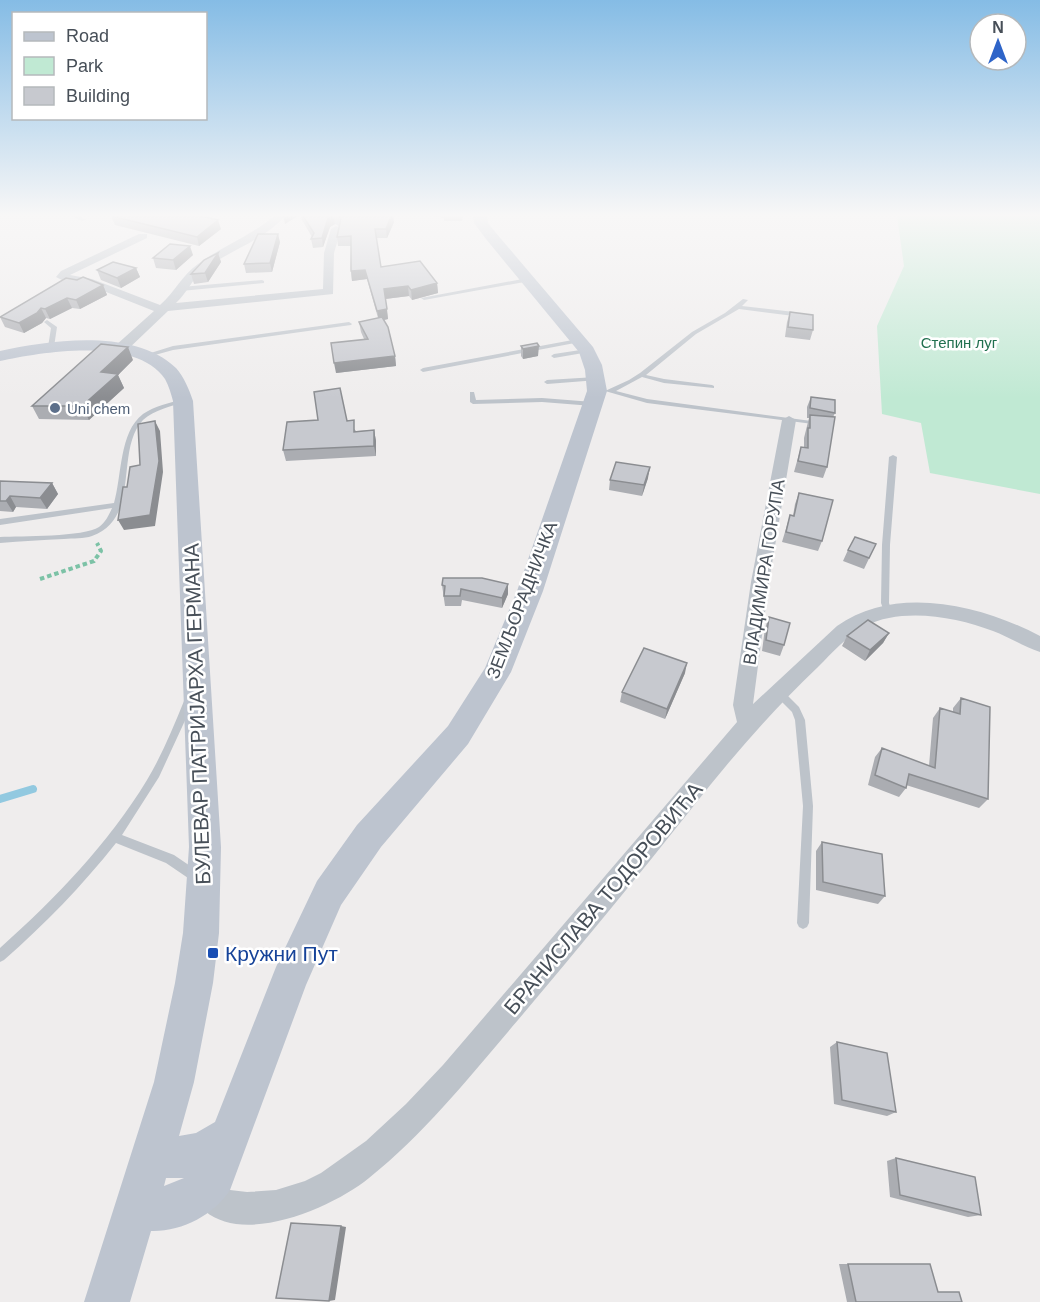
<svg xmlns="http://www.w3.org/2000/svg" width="1040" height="1302" font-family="Helvetica,sans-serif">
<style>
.green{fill:#c0e9d3}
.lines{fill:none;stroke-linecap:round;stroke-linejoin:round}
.stream{stroke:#92c9e0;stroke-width:8}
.path{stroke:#7cc2a6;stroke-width:4;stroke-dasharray:4.5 3;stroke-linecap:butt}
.lane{fill:#bdc3ca;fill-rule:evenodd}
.street{fill:#bdc3ca;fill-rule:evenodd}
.secondary{fill:#bdc4cf;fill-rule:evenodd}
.wall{fill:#abadb2}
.shaded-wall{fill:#8b8d91}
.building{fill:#c7c9cf;stroke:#8b8d91;stroke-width:1.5}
.service-dot{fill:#5c6f8a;stroke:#fff;stroke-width:2}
.transit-dot{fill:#1a4fb4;stroke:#fff;stroke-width:2}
.labels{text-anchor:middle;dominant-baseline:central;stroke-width:5;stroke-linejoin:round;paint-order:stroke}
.far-park-label{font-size:15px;fill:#21704f;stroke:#fff}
.far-service-label{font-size:15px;fill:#4e5e75;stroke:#fff;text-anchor:start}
.street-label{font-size:18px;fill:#474f58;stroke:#fff}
.near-street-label{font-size:21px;fill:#474f58;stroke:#fff}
.near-transit-label{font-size:21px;fill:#164399;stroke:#fff;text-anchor:start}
</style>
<rect width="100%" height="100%" fill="#efeded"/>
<path class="green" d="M897 216H1040V494L930 473 921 423 882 414 877 326 904 266Z"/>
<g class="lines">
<path class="stream" d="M0 799 33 789"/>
<path class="path" d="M40 579 94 561 101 551 97 543"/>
<path class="lane" d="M71 216H78L86 220 82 221Z
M528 278 530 279V281L424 300 421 298Z
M262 280 264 281V283L181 291 178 289 181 287Z
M743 299 748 300 742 306 794 312 797 314 794 316 739 309 696 334 646 375 664 379 712 385 714 386V388L664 383 642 377 616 391 647 399 819 422 822 424 821 425 647 403 605 391 629 380 640 373 692 332 725 313Z
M47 320 57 327 54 347 51 349 48 347 51 328 44 322Z
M349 322 352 324 351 325 173 350 144 358 141 356 173 346Z
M578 339 581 341 580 342 423 372 420 370 423 368Z
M587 349 590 351 589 352 554 358 551 356 554 354Z
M596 377 598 378V380L547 384 544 382 547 380Z
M470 392H474L476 400 542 398 593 402 596 404 593 406 542 402 473 404 470 402Z
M183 399 186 401 185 402C172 406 154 410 143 420 114 451 142 518 92 536 84 539 73 538 64 539 43 540 21 541 0 543V537C21 536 84 537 99 527 105 523 109 515 112 508L0 525V519L114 503C122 476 119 432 143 414 155 406 169 403 183 399Z
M893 455 897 457 890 545 889 603 892 612 888 615 885 614 881 603 882 545 889 457Z
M779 689 782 690 799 707 805 720 813 806 809 923 807 927 803 929 799 927 797 923 803 806 795 720 792 712 776 696 774 693 776 690Z
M189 697 192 698 194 701 159 777 122 835 174 855 199 872 201 876 199 880 195 881 191 880 166 863 116 843C82 886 45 924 4 960L0 962V948C56 898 108 844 147 780 162 755 173 728 184 701L186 698Z"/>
<path class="street" d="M274 216H285C264 240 231 250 206 268 192 278 188 292 176 303L323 289 324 253 331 229 336 226 341 229 334 253 333 294 168 311 125 352 120 353 114 349 115 346 154 311 86 284 62 280 56 277 61 271 139 234H147V238L70 275 92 279 160 305C175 292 182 275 198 264 222 246 251 236 274 216Z
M789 416 796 420 769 582 753 704 837 626C896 584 981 605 1040 636V652C1024 647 1009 637 993 631 956 617 903 607 865 626 847 636 832 653 818 667 772 711 731 758 692 808 635 880 577 950 518 1020 471 1075 426 1132 369 1178 335 1206 246 1246 205 1211 197 1204 193 1191 190 1181L195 1170 206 1165 217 1170 223 1184 230 1190 247 1192 276 1190 305 1181 321 1173 366 1141 406 1104 443 1065 737 722 733 705 751 582 782 420Z"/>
<path class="secondary" d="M473 216H487L488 223 496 233 593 347 602 365 607 391 543 591 511 672 468 744 381 847 341 905 306 985 230 1190C214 1215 181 1232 151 1231L130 1302H84L154 1082 175 983 183 933 189 847 173 401C171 394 169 386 165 379 136 336 42 352 0 361V351C51 340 134 328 176 368 184 377 189 389 193 401L221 847 219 933 213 983 194 1082 179 1136 196 1133 215 1122 276 967 317 881 357 825 448 726 485 668 517 591 587 391 585 370 579 352 486 239 474 223ZM166 1178H184L164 1186Z"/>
</g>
<path class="wall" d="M111 216 221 229 199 246 115 225Z
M301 216H393L394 222 387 238H376L381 267 437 283 438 293 412 300 409 296 385 299 388 319 384 320 395 356 396 366 336 373 364 339 361 332 359 322 378 318 367 279 352 281 351 271V246H338L337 237 339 226 335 224 330 227 323 247 313 248 311 239 312 237 302 220Z
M434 216H463L462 221H444V218Z
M280 242 272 272 246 273 244 264Z
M218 253 221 262 208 282 194 284 191 274Z
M193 255 176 270 156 268 153 258Z
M136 268 140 277 121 288 101 280 97 270Z
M103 285 107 295 80 309 72 308 50 319 46 318 42 323 24 333 5 327 0 317Z
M790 312 813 330 810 340 785 337 787 322Z
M521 346 538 356 523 359 521 356Z
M133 360 118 375 124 388 89 420 39 419 32 406Z
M811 397 835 413 833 417 827 467 823 478 794 472 801 447H804V438L809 418H807V407Z
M347 421 356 431 374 430 376 441V456L286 461 283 450Z
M648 478 642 496 609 490 610 480Z
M0 481 52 483 58 494 47 509 16 507 13 512 0 511Z
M799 493 822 541 818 551 782 542 790 515 793 516 795 504Z
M876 544 864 569 843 561 848 550Z
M508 584V594L502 608 462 600 461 606H445L442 585Z
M769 617 784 645 780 656 762 651 765 628Z
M889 633 883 643 865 661 842 646 847 636Z
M685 673 665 719 620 702 622 692Z
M961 698 988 799 979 808 906 785V788L899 797 868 785 875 757 882 748 929 766 933 718 940 708 953 712V708Z
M822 842 885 896 878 904 816 890V851Z
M837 1042 896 1112 887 1116 834 1104 830 1047Z
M896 1158 981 1215 968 1217 890 1197 887 1161Z
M839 1264H848L938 1292 962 1302H847Z"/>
<path class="shaded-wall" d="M283 216H298L285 224Z
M332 216H333L335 224 330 227 323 247 322 238 328 218Z
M391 216H393L394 222 387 238 386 229Z
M218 220 221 229 199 246 197 237Z
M278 234 280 242 272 272 270 263Z
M190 246 193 255 176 270 173 260Z
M218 253 221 262 208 282 205 273Z
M136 268 140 277 121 288 117 278Z
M365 270 367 279 352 281 351 271Z
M437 283 438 293 412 300 411 290Z
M103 285 107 295 80 309 76 300Z
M408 286 409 296 385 299 384 289Z
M67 298 72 308 50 319 45 309Z
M41 308 46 318 42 323 24 333 19 323Z
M387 309 388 319 379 321 377 311Z
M539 346 538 356 523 359V349Z
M128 347 133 360 118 375 124 388 89 420 82 406 101 372Z
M395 356 396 366 336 373 334 363Z
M155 421 160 431 163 472 155 526 124 530 118 520 150 515Z
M374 430 376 441V456L374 446Z
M650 467 648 478 642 496 644 485Z
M52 483 58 494 47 509 40 498Z
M10 496 16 507 13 512 6 501Z
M508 584V594L502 608V598Z
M889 633 883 643 865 661 870 650Z
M687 663 685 673 665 719 667 709Z
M341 1226 346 1227 335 1300 329 1301Z"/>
<path class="building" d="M111 216H201L218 220 197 237Z
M303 216H332L328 218 322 238 311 239 314 233Z
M336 216H391L386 229H375L381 267 420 261 437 283 411 290 408 286 384 289 387 309 377 311 365 270 351 271V236L337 237 341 218Z
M258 234H278L270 263 244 264Z
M170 244 190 246 173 260 153 258Z
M218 253 205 273 191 274 204 260Z
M113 262 136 268 117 278 97 270Z
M83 277 103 285 76 300 67 298 45 309 41 308 37 313 19 323 0 317 66 278 77 280Z
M790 312 813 315V330L788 327Z
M382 317 388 327 395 356 334 363 331 343 368 339 359 322Z
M537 343 539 346 523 349 521 346Z
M101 344 128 347 101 372 118 374 82 406H32Z
M340 388 347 421 354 420V432L374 430V446L283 450 287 422 318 420 314 392Z
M811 397 835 400V413L810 408Z
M810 415 835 417 827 467 798 461 801 447 808 448V428H810Z
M155 421 159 461 150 515 118 520 123 487H127L130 467 140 465 138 424Z
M616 462 650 467 644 485 610 480Z
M0 481 52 483 40 498 10 496 6 501H0Z
M799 493 833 500 822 541 786 532 790 515 794 516Z
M855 537 876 544 869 558 848 550Z
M443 578H482L508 584 502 598 461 589 460 596H444L445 586 442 585Z
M769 617 790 623 784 645 766 640Z
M868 620 889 633 870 650 847 636Z
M644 648 687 663 667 709 622 692Z
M961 698 990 707 988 799 909 774 906 788 875 775 882 748 935 768 940 708 960 714Z
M822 842 882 854 885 896 823 882Z
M837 1042 887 1053 896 1112 842 1100Z
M896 1158 975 1177 981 1215 900 1195Z
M291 1223 341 1226 329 1301 276 1298Z
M848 1264H930L938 1292H959L962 1302H856Z"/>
<linearGradient id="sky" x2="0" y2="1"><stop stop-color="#85bce5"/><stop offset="0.54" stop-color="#f8f7f7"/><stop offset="1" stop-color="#f8f7f7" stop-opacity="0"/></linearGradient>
<rect width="1040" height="398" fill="url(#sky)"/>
<circle class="service-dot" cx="55" cy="408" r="6"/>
<rect class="transit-dot" x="207" y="947" width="12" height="12" rx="3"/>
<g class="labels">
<g class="far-park-label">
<text x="959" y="342">Степин луг</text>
</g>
<g class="far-service-label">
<text x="67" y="408">Uni chem</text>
</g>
<g class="street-label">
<text transform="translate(764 572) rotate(-81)">ВЛАДИМИРА ГОРУПА</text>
<text transform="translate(522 600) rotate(-69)">ЗЕМЉОРАДНИЧКА</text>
</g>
<g class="near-street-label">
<text transform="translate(197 714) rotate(-92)">БУЛЕВАР ПАТРИЈАРХА ГЕРМАНА</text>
<text transform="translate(603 898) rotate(-50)">БРАНИСЛАВА ТОДОРОВИЋА</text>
</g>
<g class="near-transit-label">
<text x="225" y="953">Кружни Пут</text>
</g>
</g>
<rect x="12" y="12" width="195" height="108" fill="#ffffff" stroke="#b5b9bc" stroke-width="1.5"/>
<rect x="24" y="32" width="30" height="9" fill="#bdc4cf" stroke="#b5b9bc" stroke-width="1.5"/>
<text x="66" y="42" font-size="18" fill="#474f58">Road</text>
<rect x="24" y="57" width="30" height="18" fill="#c0e9d3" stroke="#b5b9bc" stroke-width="1.5"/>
<text x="66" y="72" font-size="18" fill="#474f58">Park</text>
<rect x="24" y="87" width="30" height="18" fill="#c7c9cf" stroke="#b5b9bc" stroke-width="1.5"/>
<text x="66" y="102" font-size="18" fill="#474f58">Building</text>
<g transform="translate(998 42)"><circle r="28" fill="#ffffff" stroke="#b5b9bc" stroke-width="1.5"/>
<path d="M0-4.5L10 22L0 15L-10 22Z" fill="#2e64c8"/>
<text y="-9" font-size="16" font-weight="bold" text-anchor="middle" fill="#474f58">N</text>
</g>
</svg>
